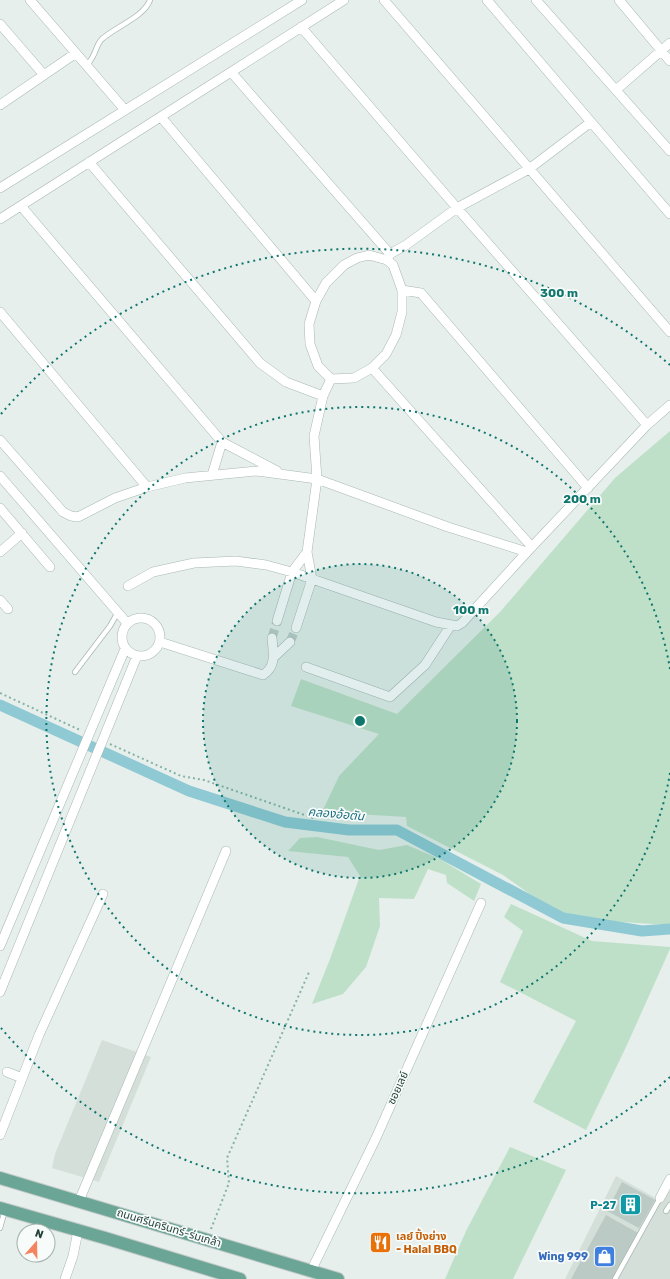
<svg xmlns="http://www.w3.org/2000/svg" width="670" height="1279" font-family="Rubik,'Noto Sans Thai',sans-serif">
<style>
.built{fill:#d4dfda}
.green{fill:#bfe0c8}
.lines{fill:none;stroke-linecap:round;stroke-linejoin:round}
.canal{stroke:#8ec9d4;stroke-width:11}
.building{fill:#bbcac4}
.minor-tunnel{stroke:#bfccc8;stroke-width:9;stroke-dasharray:9 4.5;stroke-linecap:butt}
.service-casing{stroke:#a8b8b2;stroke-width:6}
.minor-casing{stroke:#a8b8b2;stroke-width:10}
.primary-casing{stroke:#c2cac8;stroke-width:14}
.path{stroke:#86b3a5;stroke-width:2;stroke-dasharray:2 3;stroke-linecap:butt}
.service{stroke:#fff;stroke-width:4.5}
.minor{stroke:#fff;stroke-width:9}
.primary{stroke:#6aa596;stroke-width:12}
.ring{fill:none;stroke:#0f766e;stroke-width:2;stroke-dasharray:2 4}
.labels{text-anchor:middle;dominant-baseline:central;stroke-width:3.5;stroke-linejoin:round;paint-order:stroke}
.street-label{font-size:11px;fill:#24423a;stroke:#f7fbf9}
.culture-label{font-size:11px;font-weight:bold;fill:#0d838f;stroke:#f7fbf9;text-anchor:end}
.food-label{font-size:11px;font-weight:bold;fill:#c56008;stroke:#f7fbf9;text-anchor:start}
.shop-label{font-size:11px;font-weight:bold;fill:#366cbe;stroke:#f7fbf9;text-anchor:end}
.water-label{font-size:12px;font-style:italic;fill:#1c6f80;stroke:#f7fbf9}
.centre{fill:#0f766e;stroke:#f7fbf9;stroke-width:2}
.ring-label{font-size:12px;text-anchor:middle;font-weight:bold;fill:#0f766e;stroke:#f7fbf9;stroke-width:3.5;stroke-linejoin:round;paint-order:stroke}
</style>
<rect width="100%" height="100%" fill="#e6efeb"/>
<path class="built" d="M102 1040 151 1057 99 1182 52 1168 55 1154Z
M616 1176 663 1202 670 1189V1279H565Z"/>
<path class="green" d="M670 431V924H653L605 921 560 913 538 900 503 875 407 826 406 817 322 812 339 776 379 734 291 706 301 679 397 714 500 612 615 478Z
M317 837 379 850 407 845 440 859 481 884 474 901 447 883 446 875 428 869 414 899 379 898 380 926 366 967 343 994 312 1004 330 959 360 876 348 857 288 851 300 838Z
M511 904 592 941 670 947V949L626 1047 586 1130 533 1102 576 1021 500 982 523 931 504 917Z
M510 1147 566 1170 513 1279H445L466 1231Z"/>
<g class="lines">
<path class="canal" d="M0 705 189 791 285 822 349 830H397L563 918 642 931 670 929"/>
</g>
<path class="building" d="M622 1182 655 1200 639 1228 607 1211Z
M606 1215 638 1233 613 1279H571Z"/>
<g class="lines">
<path class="minor-tunnel" d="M272 638 277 621
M290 642 296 628"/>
<defs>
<path id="service" d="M87 66C90 61 93 57 95 52 97 47 98 43 102 39 115 27 144 17 150 0
M75 672 110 626 118 612
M666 1211 670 1205
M0 1228 5 1210
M615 1279 660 1198"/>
<path id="minor" d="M30 0 125 110
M344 0 231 72 390 254
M384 0 670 332
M536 0 670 151
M619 0 670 61
M0 24 44 75
M301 27 457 208 647 425
M616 90 670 43
M0 105 76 53
M161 117 316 301
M591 122 670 214
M89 162 260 363 286 382 323 396 314 436 317 479 307 552 312 579 296 628
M0 188 302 0
M21 206 222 442 277 471
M0 219 231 72
M369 255 387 260 393 265 402 290V312L396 335 386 354 372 368 354 378 331 379 318 366 310 344 309 324 316 301 326 283 344 265 357 258Z
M387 260 390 254 406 245 457 208 529 169 591 122 487 0
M402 290 421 293 588 488
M0 312 147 487
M372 368 532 547
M323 396 331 379
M0 440 63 512 71 516 78 517 115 498 147 487 185 478 257 471 317 479 448 527 527 552
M212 475 222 442
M0 476 127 623
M0 508 50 567
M0 552 22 533
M128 586 153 572 194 563 236 561 266 565 292 572 436 622 457 626 462 623 527 552 647 425 670 405
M0 600 8 609
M122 637a19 19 0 1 1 38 0a19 19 0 1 1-38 0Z
M277 621 292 572 307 552
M160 642 263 675C277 666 273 652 272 638
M273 658 290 642
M306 667 390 697 425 665 451 625
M0 946 125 649
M0 992 137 656
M7 1072 22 1078
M0 1135 39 1035 103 894
M660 1198 670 1179
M79 1201 226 851
M311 1271 376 1138 481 903
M65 1279 73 1256 78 1231"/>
<path id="primary" d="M0 1178 338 1279
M0 1208 105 1238 240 1279"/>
</defs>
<use href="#service" class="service-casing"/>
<use href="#minor" class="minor-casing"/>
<use href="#primary" class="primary-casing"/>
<path class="path" d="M0 693 80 730
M110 744 181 776 204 780 316 819
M211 1229 229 1183 227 1158 310 970"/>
<use href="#service" class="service"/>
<use href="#minor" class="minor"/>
<use href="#primary" class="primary"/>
</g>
<circle cx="360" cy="721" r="157" fill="#0f766e" fill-opacity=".12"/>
<g class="ring">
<circle cx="360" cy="721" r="157"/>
<path d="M670 773A314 314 0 1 1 670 669"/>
<path d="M670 1077A472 472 0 0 1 1 1028M1 414A472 472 0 0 1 670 365"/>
</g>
<defs>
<symbol id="building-square" viewBox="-11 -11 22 22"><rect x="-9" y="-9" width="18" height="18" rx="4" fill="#0f9aa8" stroke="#f7fbf9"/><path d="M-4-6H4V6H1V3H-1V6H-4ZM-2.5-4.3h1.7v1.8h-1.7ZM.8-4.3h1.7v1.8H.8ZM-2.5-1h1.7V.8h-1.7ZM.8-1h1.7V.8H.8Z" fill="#fff"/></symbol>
<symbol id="restaurant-square" viewBox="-11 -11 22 22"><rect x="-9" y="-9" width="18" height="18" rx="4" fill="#e8710a" stroke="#f7fbf9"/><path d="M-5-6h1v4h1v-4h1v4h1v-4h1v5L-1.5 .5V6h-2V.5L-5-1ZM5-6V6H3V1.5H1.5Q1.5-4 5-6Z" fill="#fff"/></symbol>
<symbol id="shop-square" viewBox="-11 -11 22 22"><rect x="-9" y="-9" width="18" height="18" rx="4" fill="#3f7fe0" stroke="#f7fbf9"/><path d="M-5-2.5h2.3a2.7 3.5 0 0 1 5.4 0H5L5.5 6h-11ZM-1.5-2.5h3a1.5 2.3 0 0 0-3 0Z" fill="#fff"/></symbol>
</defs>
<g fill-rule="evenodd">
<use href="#building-square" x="618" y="1192" width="25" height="25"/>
<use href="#restaurant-square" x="368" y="1230" width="25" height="25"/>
<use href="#shop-square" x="592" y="1244" width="25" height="25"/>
</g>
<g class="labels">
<g class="street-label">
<text transform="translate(398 1088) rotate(-66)">ซอยเลย์</text>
<text transform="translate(169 1228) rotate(17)">ถนนศรีนครินทร์-ร่มเกล้า</text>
</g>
<g class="culture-label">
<text x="616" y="1205">P-27</text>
</g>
<g class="food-label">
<text x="396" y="1236">เลย์ ปิ้งย่าง<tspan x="396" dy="13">- Halal BBQ</tspan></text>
</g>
<g class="shop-label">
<text x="588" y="1256">Wing 999</text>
</g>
<g class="water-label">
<text transform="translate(336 814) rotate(5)">คลองอ้อตัน</text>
</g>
</g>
<circle cx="360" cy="721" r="6" class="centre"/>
<g class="ring-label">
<text x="559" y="297">300 m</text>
<text x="582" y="503">200 m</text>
<text x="471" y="614">100 m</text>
</g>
<g transform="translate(36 1243) rotate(20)"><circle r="19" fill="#f7fbf9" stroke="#a3b1ad"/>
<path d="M0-3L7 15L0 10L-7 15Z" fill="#f4845f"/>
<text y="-6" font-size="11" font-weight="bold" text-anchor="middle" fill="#24423a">N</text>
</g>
</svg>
